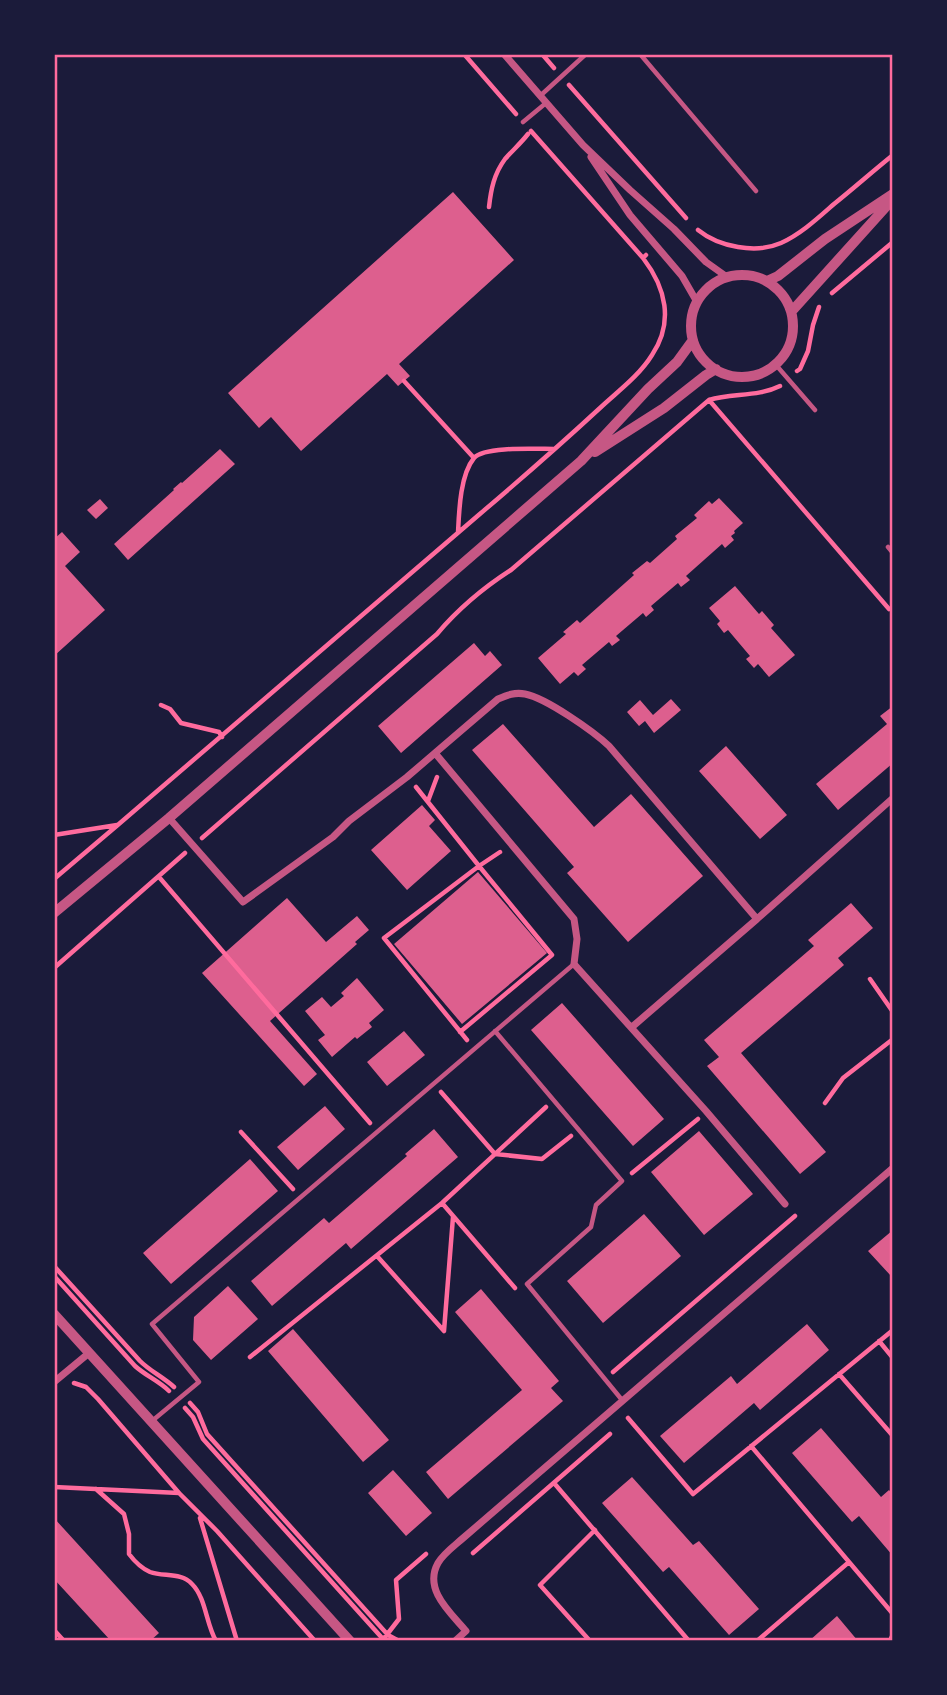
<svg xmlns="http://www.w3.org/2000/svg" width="947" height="1695" font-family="Rubik,sans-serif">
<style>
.building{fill:#dd5f8e}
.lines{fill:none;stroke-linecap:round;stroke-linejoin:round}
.path{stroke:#ff6b9d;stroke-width:4.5}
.service{stroke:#c65784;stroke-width:4.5}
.minor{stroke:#c65784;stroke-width:7}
.tertiary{stroke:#c65784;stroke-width:10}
.neatline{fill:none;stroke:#ff6b9d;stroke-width:2.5}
</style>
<rect width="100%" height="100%" fill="#1b1b3a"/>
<path class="building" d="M453 192 514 260 399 364 410 376 398 386 387 374 301 451 271 417 259 428 228 393Z
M220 449 235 464 128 560 114 544 174 490 173 489 181 482 182 483Z
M719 498 743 523 734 531 735 533 731 536 734 540 725 548 722 544 686 576 690 580 681 587 678 583 651 606 654 610 646 617 643 613 616 636 620 640 612 646 609 642 582 665 586 669 578 676 574 672 560 684 538 658 566 634 563 632 577 620 580 623 634 575 632 573 647 561 650 563 677 539 675 536 697 518 694 515 709 501 712 504Z
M100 499 108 508 96 519 87 510Z
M62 532 80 552 65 566 105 610 54 656V539Z
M735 586 759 614 762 611 774 625 771 628 795 655 769 677 758 664 754 668 746 659 750 656 728 630 724 633 717 624 720 621 709 608Z
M474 643 485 656 490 651 502 665 401 753 378 726Z
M671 699 681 710 654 733 645 721 639 726 627 712 640 700 653 715Z
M893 706V763L838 810 816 784 887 724 880 716Z
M503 724 594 827 631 794 703 876 628 942 567 873 574 867 472 750Z
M726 746 787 815 760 839 699 771Z
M422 805 435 820 429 826 451 851 407 890 371 850Z
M478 872 547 953 462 1024 394 944Z
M287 898 326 942 357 916 369 930 355 942 357 944 270 1021 317 1074 304 1086 202 973Z
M851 903 873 928 838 958 844 965 741 1053 826 1152 800 1174 707 1066 719 1057 704 1040 814 946 808 940Z
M357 978 384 1010 369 1023 372 1027 357 1039 355 1037 332 1057 318 1040 325 1035 305 1011 322 997 331 1007 344 996 341 993Z
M562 1003 664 1119 633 1146 531 1030Z
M404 1031 425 1055 387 1086 367 1062Z
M325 1106 345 1129 298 1170 277 1147Z
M434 1129 458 1157 351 1249 346 1243 272 1306 251 1281 324 1218 329 1223 407 1156 405 1154Z
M699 1131 753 1194 704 1235 651 1172Z
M250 1159 278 1191 171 1284 143 1253Z
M644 1214 681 1256 603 1323 567 1281Z
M893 1230V1274L891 1276 868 1251Z
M228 1286 258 1319 211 1360 193 1340 194 1317Z
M481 1289 559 1381 551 1388 563 1401 448 1499 426 1472 522 1390 455 1312Z
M807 1324 829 1350 760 1410 754 1403 684 1463 660 1436 731 1376 737 1384Z
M293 1329 389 1440 363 1462 268 1351Z
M821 1428 881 1497 889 1490 893 1495V1556L859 1516 852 1522 792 1453Z
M393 1470 432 1513 406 1536 368 1493Z
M632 1477 693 1545 699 1541 759 1609 729 1635 669 1567 663 1572 602 1503Z
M54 1518 159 1633 150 1641H111L54 1579Z
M837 1616 858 1641H809Z"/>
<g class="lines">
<path class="path" d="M464 54 516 114
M542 54 554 68
M569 85 686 218
M531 131 643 258
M489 207C491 189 494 174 505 159 513 150 521 143 528 134
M698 230C719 247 756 254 781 243 801 234 818 218 834 204 854 188 873 171 893 155
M832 293 893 242
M797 371 800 369 808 351 813 325 819 307
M404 381 474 458
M709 400 889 609
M458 533C459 512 460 475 474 458 484 446 537 449 554 449
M161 705 170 709 181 723 219 732 222 737
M416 787 479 866 384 938 467 1040
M428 801 437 777
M54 835 117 825
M202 838 437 634C459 608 483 588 511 570L709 400C732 393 758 397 780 386
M159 877 370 1123
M54 879C197 758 339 636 481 513 521 479 561 444 600 408 617 392 639 376 652 355 674 322 666 288 643 258L646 255
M54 968 185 853
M870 979 893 1012
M460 1032 552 955 479 866 500 852
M441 1092 495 1154 542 1159 571 1136
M825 1103 843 1078 893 1039
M241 1132 293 1189
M632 1173 698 1119
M442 1203 515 1288
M377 1256 444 1331 453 1217
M54 1266 140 1361C150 1371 163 1377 174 1387
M54 1276 135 1366C146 1376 159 1381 169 1391
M879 1341 893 1358
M250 1357 442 1203 546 1107
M613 1372 795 1216
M839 1374 893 1436
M74 1383 86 1387 98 1399 179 1493 217 1531 315 1641
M190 1403 198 1412 207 1434 388 1635 399 1641
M185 1408 193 1417 203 1439 383 1639 387 1641
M628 1418 693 1494 893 1330
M751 1446 893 1614
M554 1483 689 1641
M54 1487 179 1493
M96 1489 124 1514 129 1534V1554C135 1562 141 1568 150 1572 164 1577 181 1572 192 1584 206 1598 206 1624 216 1641
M200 1518 237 1641
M473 1553 610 1434
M54 1630 64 1641
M382 1641 399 1619 396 1580 426 1554
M590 1641 540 1585 595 1530
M757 1641 849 1562
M890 1641 893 1634"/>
<path class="service" d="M640 54 756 191
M540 96 586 54
M523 122 546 103
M776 365 815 410
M888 547 893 553
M495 1031 622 1181 596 1205 591 1227 527 1284 622 1400
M152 1421 199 1382 152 1324 574 964"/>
<path class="minor" d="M504 54 583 145 630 190 674 229 706 262 727 277
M591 157 630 215 682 276 697 302
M435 753 574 919 577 939 574 964 706 1111 785 1204
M169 818 243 902 333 837 349 821 407 777 498 699C507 695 515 692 525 694 546 698 593 731 609 746L757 919 893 798
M632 1027 757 919
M54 1382 89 1353
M455 1641 466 1631C451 1613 423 1590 438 1563 443 1554 454 1546 462 1539L893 1168"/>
<path class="tertiary" d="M691 326a51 51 0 1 1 102 0a51 51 0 1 1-102 0Z
M767 281 778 276 825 239 893 194
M792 311 893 199
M595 452 664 408 706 375 716 369
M54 913 169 818 581 461 648 389 677 362 693 340
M54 1314 350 1641"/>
</g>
<rect width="947" height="1695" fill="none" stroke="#1b1b3a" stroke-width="112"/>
<rect x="56" y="56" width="835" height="1583" class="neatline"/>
</svg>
